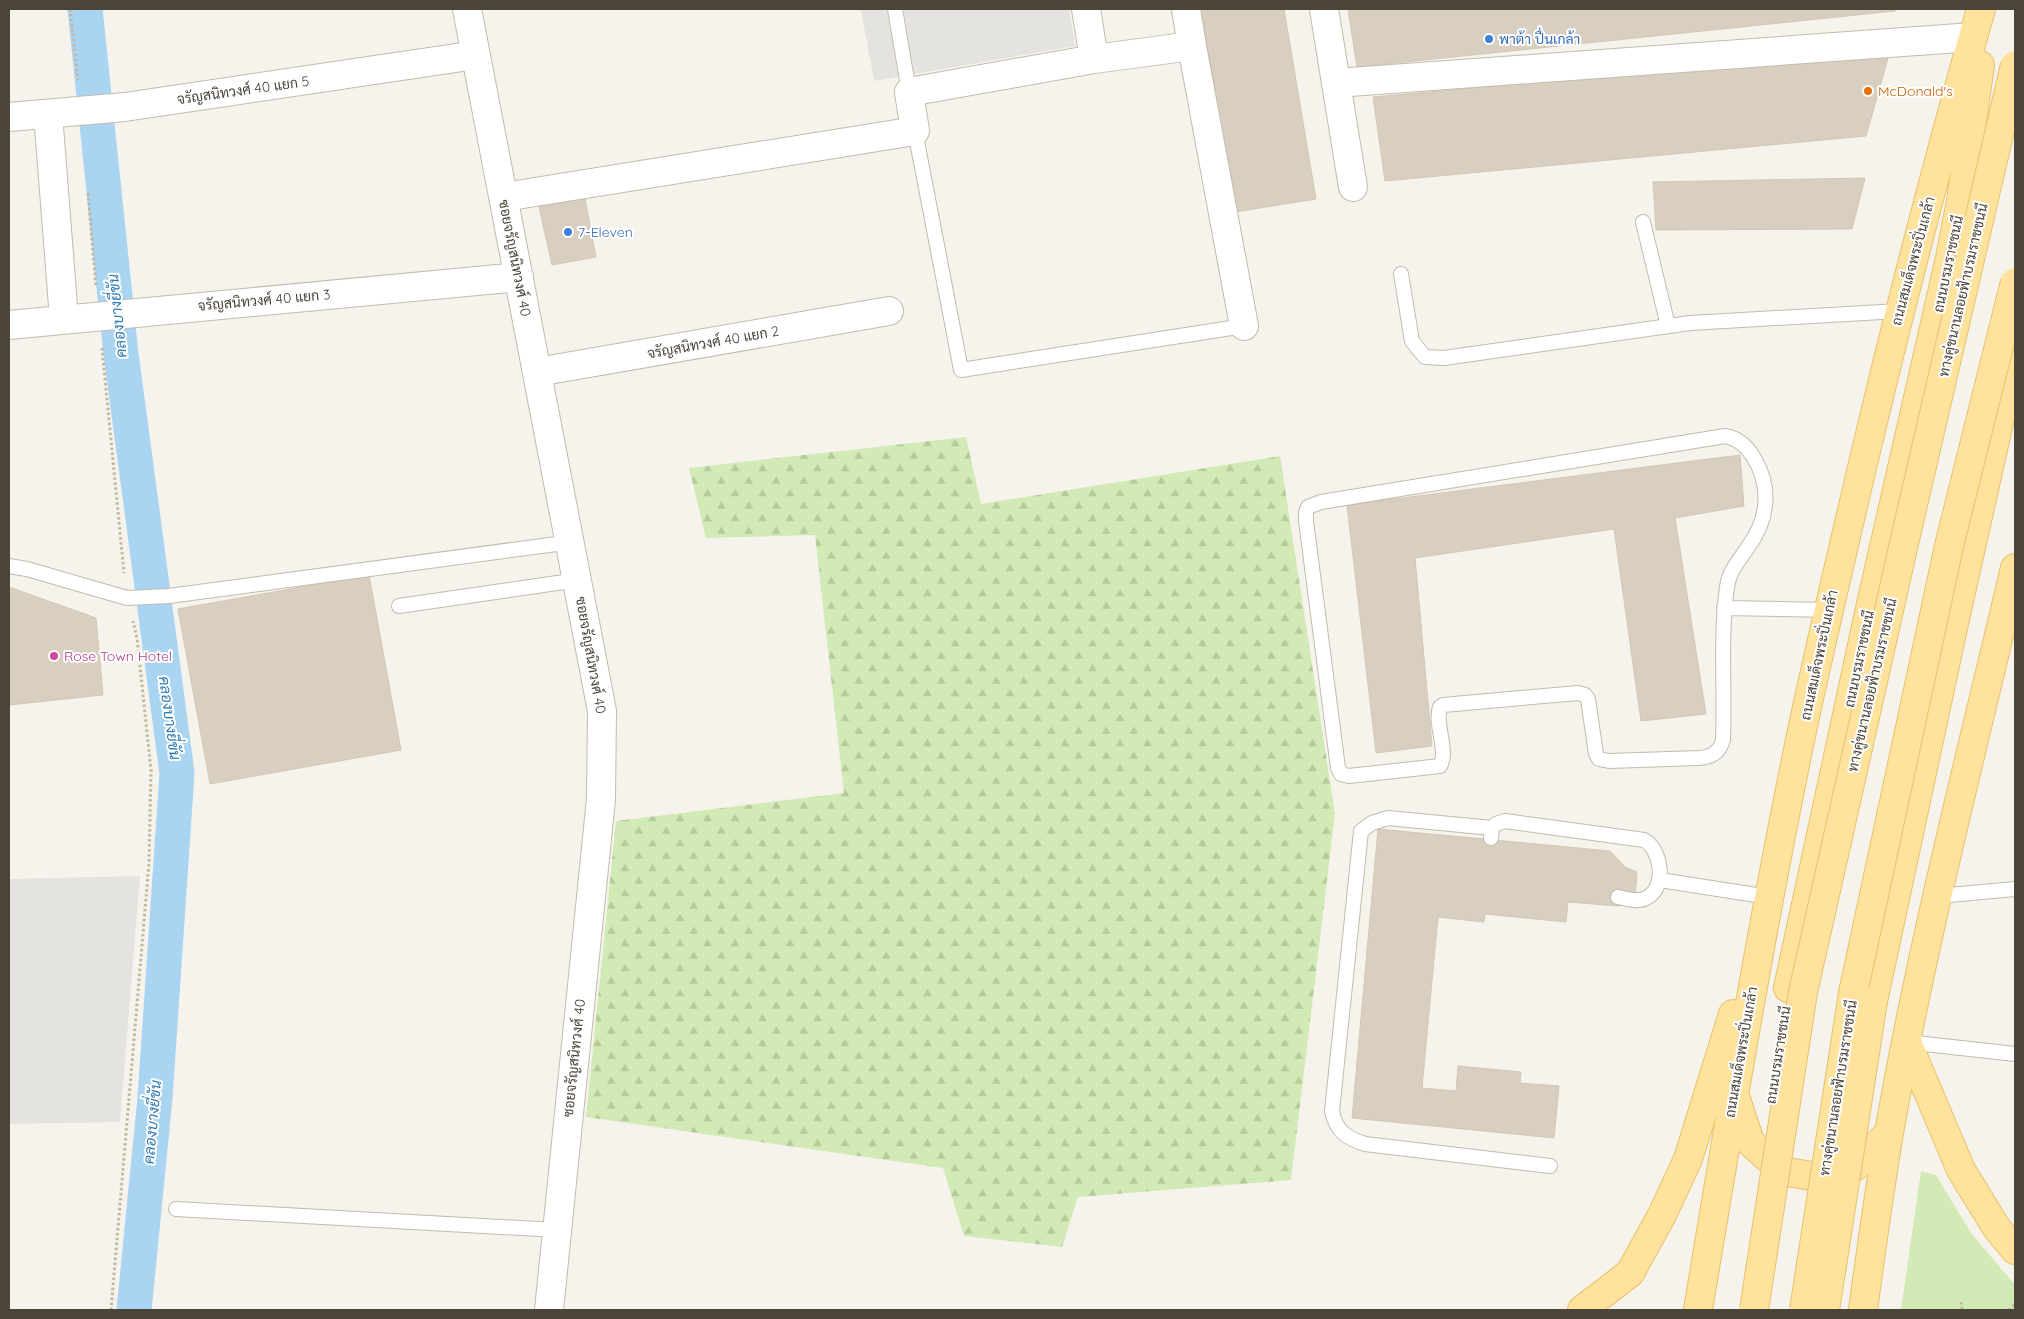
<svg xmlns="http://www.w3.org/2000/svg" width="2024" height="1319" font-family="Quicksand,Sarabun,sans-serif">
<style>
.forest{fill:url(#forest-firs)}
.garden{fill:#d2eab5}
.parking{fill:#e5e3e0}
.lines{fill:none;stroke-linecap:round;stroke-linejoin:round}
.canal{stroke:#a9d4f2;stroke-width:35}
.building{fill:#d8cfc1;stroke:#d3c7b4}
.lane-casing{stroke:#c2bbae;stroke-width:16}
.street-casing{stroke:#c2bbae;stroke-width:30}
.primary-casing{stroke:#e6c16a;stroke-width:30}
.path{stroke:#c4b79f;stroke-width:3;stroke-dasharray:2.5 2.5;stroke-linecap:butt}
.lane{stroke:#fff;stroke-width:14}
.street{stroke:#fff;stroke-width:28}
.primary{stroke:#ffe39c;stroke-width:28}
.primary-bridge-casing{stroke:#e6c16a;stroke-width:30;stroke-linecap:butt}
.primary-bridge{stroke:#ffe39c;stroke-width:28}
.shop-dot{fill:#3f7fe0;stroke:#fff;stroke-width:2}
.food-dot{fill:#e8710a;stroke:#fff;stroke-width:2}
.hotel-dot{fill:#d1479c;stroke:#fff;stroke-width:2}
.labels{text-anchor:middle;dominant-baseline:central;stroke-width:4;stroke-linejoin:round;paint-order:stroke}
.shop-label{font-size:14px;fill:#366cbe;stroke:#fff;text-anchor:start}
.street-label{font-size:14px;fill:#4b4439;stroke:#fff}
.food-label{font-size:14px;fill:#c56008;stroke:#fff;text-anchor:start}
.hotel-label{font-size:14px;fill:#b23c85;stroke:#fff;text-anchor:start}
.water-label{font-size:15px;font-style:italic;fill:#2e7ab2;stroke:#fff}
</style>
<defs>
<pattern id="forest-firs" width="22" height="20" patternUnits="userSpaceOnUse" patternTransform="scale(1.25)"><rect width="22" height="20" fill="#d2eab5"/><path d="M5 1l3.5 6h-7zM16 11l3.5 6h-7z" fill="#b6ca9c"/></pattern>
</defs>
<rect width="100%" height="100%" fill="#f6f3ec"/>
<path class="forest" d="M966 437 981 504 1280 456 1335 814 1291 1180 1078 1197 1062 1247 964 1236 943 1168 586 1117 616 821 844 793 815 535 706 538 689 468Z"/>
<path class="garden" d="M1921 1171 1936 1175 1971 1233 2015 1285V1310H1901Z"/>
<path class="parking" d="M861 9H1069L1075 46 874 81Z
M140 876 120 1122 9 1124V879Z"/>
<g class="lines">
<path class="canal" d="M85 9 121 354 177 773 155 1098 134 1310"/>
</g>
<path class="building" d="M1201 9H1284L1316 199 1235 212Z
M1348 9H1895V11L1357 67Z
M1890 51 1866 136 1385 181 1373 97Z
M1865 178 1852 229 1656 230 1653 182Z
M585 198 596 257 552 265 539 207Z
M1740 455 1744 506 1675 518 1706 714 1641 721 1614 529 1415 558 1432 746 1376 753 1347 505Z
M369 575 401 750 210 784 178 609Z
M9 587 96 618 103 695 9 705Z
M1378 829 1610 851 1625 867 1637 872 1635 900 1620 899 1619 906 1568 902 1566 922 1485 914 1484 922 1438 917 1422 1088 1456 1091 1458 1066 1521 1072 1520 1083 1559 1086 1554 1138 1352 1118Z"/>
<g class="lines">
<defs>
<path id="lane" d="M895 9 909 92
M915 131 961 370 1244 326
M1643 222 1668 326
M1401 274 1412 341 1425 357 1444 358 1690 323 1899 311
M1725 436C1738 438 1748 448 1754 458 1772 488 1768 520 1748 547 1739 561 1729 571 1727 587 1720 637 1725 689 1723 740 1719 753 1712 757 1699 758L1609 761 1599 759 1596 754 1588 699 1585 695 1578 693 1443 705 1440 707C1434 724 1449 751 1440 766L1349 776 1341 774 1338 768 1306 521V512L1308 507 1321 502Z
M9 566 27 569 127 598 169 596 571 542
M399 606 578 580
M1724 608 1829 610
M1492 828 1388 818 1372 823 1361 831 1332 1111C1336 1131 1346 1138 1365 1144L1550 1166
M1491 838 1492 828 1496 824 1505 821 1644 840C1661 849 1667 886 1648 897 1639 903 1628 899 1618 897
M1660 880 1769 897
M1938 896 2015 889
M1907 1042 2015 1054
M176 1209 557 1230"/>
<path id="street" d="M467 9 602 711 601 799 549 1310
M1086 9 1094 59
M1186 9 1192 46
M1324 9 1336 83 1973 37
M1336 83 1353 187
M48 114 64 319
M9 117 125 107 476 55
M504 197 915 131 909 92 1094 59 1192 46 1244 326
M9 325 519 277
M537 372 889 311"/>
<path id="primary" d="M1788 988 1871 604 1950 258 1961 201 1980 65
M1873 1001 1954 623 2015 351
M1907 1042 1961 1170 1996 1227 2015 1250
M1735 1096 1750 1142 1782 1171 1817 1177 1856 1166 1889 1133
M1582 1310 1630 1273 1662 1215 1688 1159 1733 1014
M1698 1310C1729 1123 1760 936 1798 750 1817 658 1839 567 1860 476 1897 319 1937 163 1981 9
M1863 1310C1871 1251 1879 1192 1889 1133 1922 943 1971 755 2015 568"/>
</defs>
<use href="#lane" class="lane-casing"/>
<use href="#street" class="street-casing"/>
<use href="#primary" class="primary-casing"/>
<path class="path" d="M70 9 78 80
M88 193 96 287
M102 348 124 573
M1961 1302 1962 1310
M111 1310 149 863 151 770 137 638 133 621
M2009 1310 2015 1304"/>
<use href="#lane" class="lane"/>
<use href="#street" class="street"/>
<use href="#primary" class="primary"/>
<defs>
<path id="primary-bridge" d="M1754 1310 1803 992 1905 539 2015 65
M1804 1310 1853 993 1949 546 2015 282
M1825 1310 1873 1001"/>
</defs>
<use href="#primary-bridge" class="primary-bridge-casing"/>
<use href="#primary-bridge" class="primary-bridge"/>
</g>
<g class="shop-dot">
<circle cx="1489" cy="39" r="5"/>
<circle cx="568" cy="232" r="5"/>
</g>
<circle class="food-dot" cx="1868" cy="91" r="5"/>
<circle class="hotel-dot" cx="54" cy="656" r="5"/>
<g class="labels">
<g class="shop-label">
<text x="1499" y="39">พาต้า ปื่นเกล้า</text>
<text x="578" y="232">7-Eleven</text>
</g>
<g class="street-label">
<text transform="translate(243 90) rotate(-8)">จรัญสนิทวงศ์ 40 แยก 5</text>
<text transform="translate(515 258) rotate(79)">ซอยจรัญสนิทวงศ์ 40</text>
<text transform="translate(1913 261) rotate(-75)">ถนนสมเด็จพระปิ่นเกล้า</text>
<text transform="translate(1948 264) rotate(-78)">ถนนบรมราชชนนี</text>
<text transform="translate(1963 290) rotate(-77)">ทางคู่ขนานลอยฟ้าบรมราชชนนี</text>
<text transform="translate(264 300) rotate(-5)">จรัญสนิทวงศ์ 40 แยก 3</text>
<text transform="translate(713 342) rotate(-10)">จรัญสนิทวงศ์ 40 แยก 2</text>
<text transform="translate(591 655) rotate(80)">ซอยจรัญสนิทวงศ์ 40</text>
<text transform="translate(1819 655) rotate(-78)">ถนนสมเด็จพระปิ่นเกล้า</text>
<text transform="translate(1859 659) rotate(-78)">ถนนบรมราชชนนี</text>
<text transform="translate(1872 685) rotate(-77)">ทางคู่ขนานลอยฟ้าบรมราชชนนี</text>
<text transform="translate(1741 1052) rotate(-80)">ถนนสมเด็จพระปิ่นเกล้า</text>
<text transform="translate(1778 1055) rotate(-81)">ถนนบรมราชชนนี</text>
<text transform="translate(574 1058) rotate(-84)">ซอยจรัญสนิทวงศ์ 40</text>
<text transform="translate(1838 1088) rotate(-81)">ทางคู่ขนานลอยฟ้าบรมราชชนนี</text>
</g>
<g class="food-label">
<text x="1878" y="91">McDonald's</text>
</g>
<g class="hotel-label">
<text x="64" y="656">Rose Town Hotel</text>
</g>
<g class="water-label">
<text transform="translate(117 316) rotate(-96)">คลองบางยี่ขัน</text>
<text transform="translate(170 718) rotate(82)">คลองบางยี่ขัน</text>
<text transform="translate(152 1122) rotate(-85)">คลองบางยี่ขัน</text>
</g>
</g>
<rect width="2024" height="1319" fill="none" stroke="#4b4439" stroke-width="20"/>
</svg>
